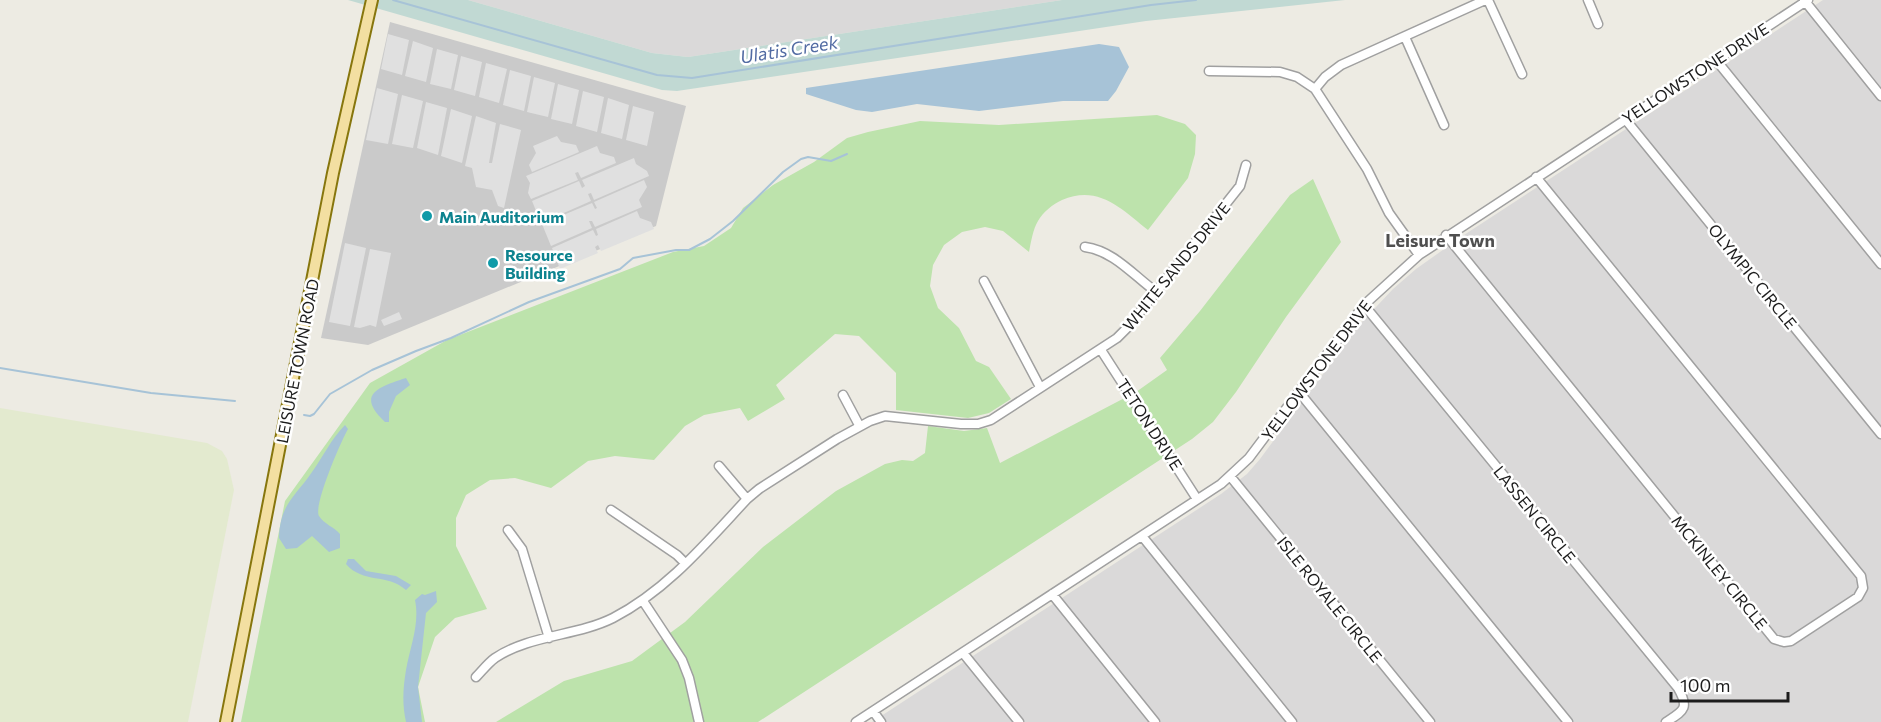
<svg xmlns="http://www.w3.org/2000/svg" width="1881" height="722" font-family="Commissioner,sans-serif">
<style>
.residential{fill:#dad9d9}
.religious{fill:#cacaca}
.farmland{fill:#e3eacf}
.grass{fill:#bde3ac}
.wetland{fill:#c1d9d3}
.parking{fill:#e0e0e0}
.water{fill:#a7c3d7}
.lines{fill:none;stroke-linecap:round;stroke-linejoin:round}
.stream{stroke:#a7c3d7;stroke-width:2}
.minor-casing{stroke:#a0a0a0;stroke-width:11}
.major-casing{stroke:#87760d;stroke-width:14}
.minor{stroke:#fff;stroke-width:8}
.major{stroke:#f3dfa1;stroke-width:10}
.culture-dot{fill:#0f9aa8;stroke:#fff;stroke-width:2}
.labels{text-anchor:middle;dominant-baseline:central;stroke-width:5;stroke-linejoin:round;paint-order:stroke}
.street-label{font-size:16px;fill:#1c1c1c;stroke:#fff}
.culture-label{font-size:16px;font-weight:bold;fill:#0d838f;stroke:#fff;text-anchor:start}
.water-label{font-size:18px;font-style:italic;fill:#526ba3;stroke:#fff}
.neighbourhood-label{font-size:18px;font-weight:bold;fill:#4f4f4f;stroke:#fff}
</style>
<rect width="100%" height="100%" fill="#edebe3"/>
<path class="residential" d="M468 0H1062L688 57 652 53Z
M1823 0H1881V722H872L1221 494 1247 474 1260 459 1360 324 1393 289 1416 269 1464 235Z"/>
<path class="religious" d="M390 22 686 106 656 226 368 345 321 338Z"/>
<path class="farmland" d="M0 408 207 443 222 451 227 459 234 490 188 722H0Z"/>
<path class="grass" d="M1157 115 1185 124 1196 135 1195 154 1188 178 1148 230C1122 209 1098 184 1062 200 1053 204 1043 212 1038 221 1033 229 1031 242 1029 252L1003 231 985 227 962 232 944 245 933 265 930 286 938 308 959 328 976 361 989 367 1011 399 989 413 968 418 896 410V373L859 336 835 334 776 385 785 399 748 421 740 408 704 415 685 426 654 460 615 456 588 461 551 488 515 478 490 480 466 495 456 518V546L487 609 455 618 435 637 418 687 425 722H241L285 501 370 383 447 340 673 252 704 246 731 228 743 208 773 185 814 162 847 138 868 132 920 121 999 125Z
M1313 179 1341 242 1286 317 1236 392 1213 422 1192 439 758 722H496L564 681 632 661 685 622 763 547 836 491 885 464 902 460 913 461 925 453 928 426 964 431 987 428 1000 463 1136 392 1167 370 1160 358 1200 311 1290 195Z"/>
<path class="wetland" d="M348 0H468L652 53 688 57 1062 0H1345L1146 21 677 91 662 90Z"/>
<path class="parking" d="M388 34 409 40 402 75 381 69Z
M413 41 433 48 426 82 405 76Z
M437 49 458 55 451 89 430 84Z
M461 56 482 62 475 96 454 90Z
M486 63 507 69 499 103 479 97Z
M510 70 531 76 524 111 503 105Z
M534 77 555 83 548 117 527 112Z
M558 84 579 90 572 124 551 119Z
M377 88 398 94 388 144 366 140Z
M583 91 604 97 597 132 576 126Z
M402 95 423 101 413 148 392 144Z
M608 98 629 105 622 139 601 133Z
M426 102 447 108 438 155 417 148Z
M633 106 654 112 647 146 626 140Z
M451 109 472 116 462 163 441 156Z
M476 116 496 123 489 163H492L500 124 521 130 504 208 498 206 492 190 476 187 472 168 465 166Z
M557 136 561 142 576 145 579 152 532 172 529 165 536 153 533 146Z
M597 146 600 153 614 157 616 163 581 178 578 172 575 173 578 180 531 199 528 193 530 183 526 176Z
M634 158 636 164 647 171 649 176 594 200 591 193 588 194 591 201 541 223 532 201 579 181 582 188 585 186 582 180Z
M644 180 647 187 639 200 642 207 595 227 592 221H589L592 228 551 246 542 224 592 203 595 209 597 208 594 202Z
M637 211 640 218 651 222 654 229 601 251 598 245 595 247 598 253 560 269 552 248 593 230 596 236 598 235 596 229Z
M345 243 366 248 350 326 329 322Z
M370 249 391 253 376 327 370 325 360 328 354 327Z
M399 312 402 319 384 326 381 320Z"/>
<path class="water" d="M1099 44 1119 47 1129 67 1116 91 1108 101H1063L979 111 917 104 872 112 856 110 806 94V88Z
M406 378 410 385 396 396 389 412V422H385C355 394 379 387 406 378Z
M345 425 348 429C341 441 313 506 319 516 324 524 334 527 340 534V548L329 552 312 536 297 548 286 549 279 538C280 504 295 497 312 472 323 457 331 439 345 425Z
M348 559H354L366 571 396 576 411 585 406 590C387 573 363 584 346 564Z
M436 591 437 602 426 613 418 687 422 722H406C402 704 403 688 406 670 410 647 420 624 415 600L422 594 425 595Z"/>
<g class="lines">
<path class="stream" d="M393 0 657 75 692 78 1151 5 1196 0
M0 368 151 393 235 401
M304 415 310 416 314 414 330 394 372 370 416 351 451 338 529 302 620 269 633 258 676 250H689L710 239 733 221 783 172 801 159 808 157 831 161 847 154"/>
<defs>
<path id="minor" d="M1488 0 1522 74
M1588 0 1598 24
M1804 0 1881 96
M1405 37 1444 125
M1716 60 1881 264
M1209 71 1280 72 1297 77 1315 89 1367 169 1389 213 1419 255
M1315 89 1325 77 1341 65 1485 0
M1625 119 1881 434
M1446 235 1774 639 1784 642 1791 641 1858 597 1863 588 1861 576 1536 177
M1085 247C1114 251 1133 275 1155 291
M984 281 1040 387
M1364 305 1678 688C1690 709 1683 711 1666 722
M1101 350 1197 499
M1299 392 1568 722
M843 395 859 425
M719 466 747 499
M1230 476 1430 722
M611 510 677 555 685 563
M508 530 522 549 549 638
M1142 536 1292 722
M1052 594 1155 722
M643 601 682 660 689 678 699 722
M963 653 1019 722
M476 677C482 671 488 663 495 658 529 635 577 636 613 618 667 590 706 543 747 499L759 489 837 439 870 421 885 416 961 424H978L991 420 1117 338 1128 327 1240 186 1246 165
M873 711 881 722
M856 722 1221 484 1249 458 1364 305 1419 255 1808 0"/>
<path id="major" d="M226 722 333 173 372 0"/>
</defs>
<use href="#minor" class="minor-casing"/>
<use href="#major" class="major-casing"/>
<use href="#minor" class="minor"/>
<use href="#major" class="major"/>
</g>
<g class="culture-dot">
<circle cx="427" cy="216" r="6"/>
<circle cx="493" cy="263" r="6"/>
</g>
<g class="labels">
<g class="street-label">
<text transform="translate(1695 73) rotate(-33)">YELLOWSTONE DRIVE</text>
<text transform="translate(1176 266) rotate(-51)">WHITE SANDS DRIVE</text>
<text transform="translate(1753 276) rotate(51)">OLYMPIC CIRCLE</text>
<text transform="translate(297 361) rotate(-79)">LEISURE TOWN ROAD</text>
<text transform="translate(1316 370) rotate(-53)">YELLOWSTONE DRIVE</text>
<text transform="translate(1150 424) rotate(57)">TETON DRIVE</text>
<text transform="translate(1535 514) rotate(51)">LASSEN CIRCLE</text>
<text transform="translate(1720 572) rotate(51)">MCKINLEY CIRCLE</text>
<text transform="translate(1330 599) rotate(51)">ISLE ROYALE CIRCLE</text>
</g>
<g class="culture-label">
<text x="439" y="216">Main Auditorium</text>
<text x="505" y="254">Resource<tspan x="505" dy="18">Building</tspan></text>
</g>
<g class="water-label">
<text transform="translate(789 49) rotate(-9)">Ulatis Creek</text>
</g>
<g class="neighbourhood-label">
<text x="1440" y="240">Leisure Town</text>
</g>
</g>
<path d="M1671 692v9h117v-9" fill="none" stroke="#1c1c1c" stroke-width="3"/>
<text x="1680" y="692" font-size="18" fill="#1c1c1c" stroke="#ffffff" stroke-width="4.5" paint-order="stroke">100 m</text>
</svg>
